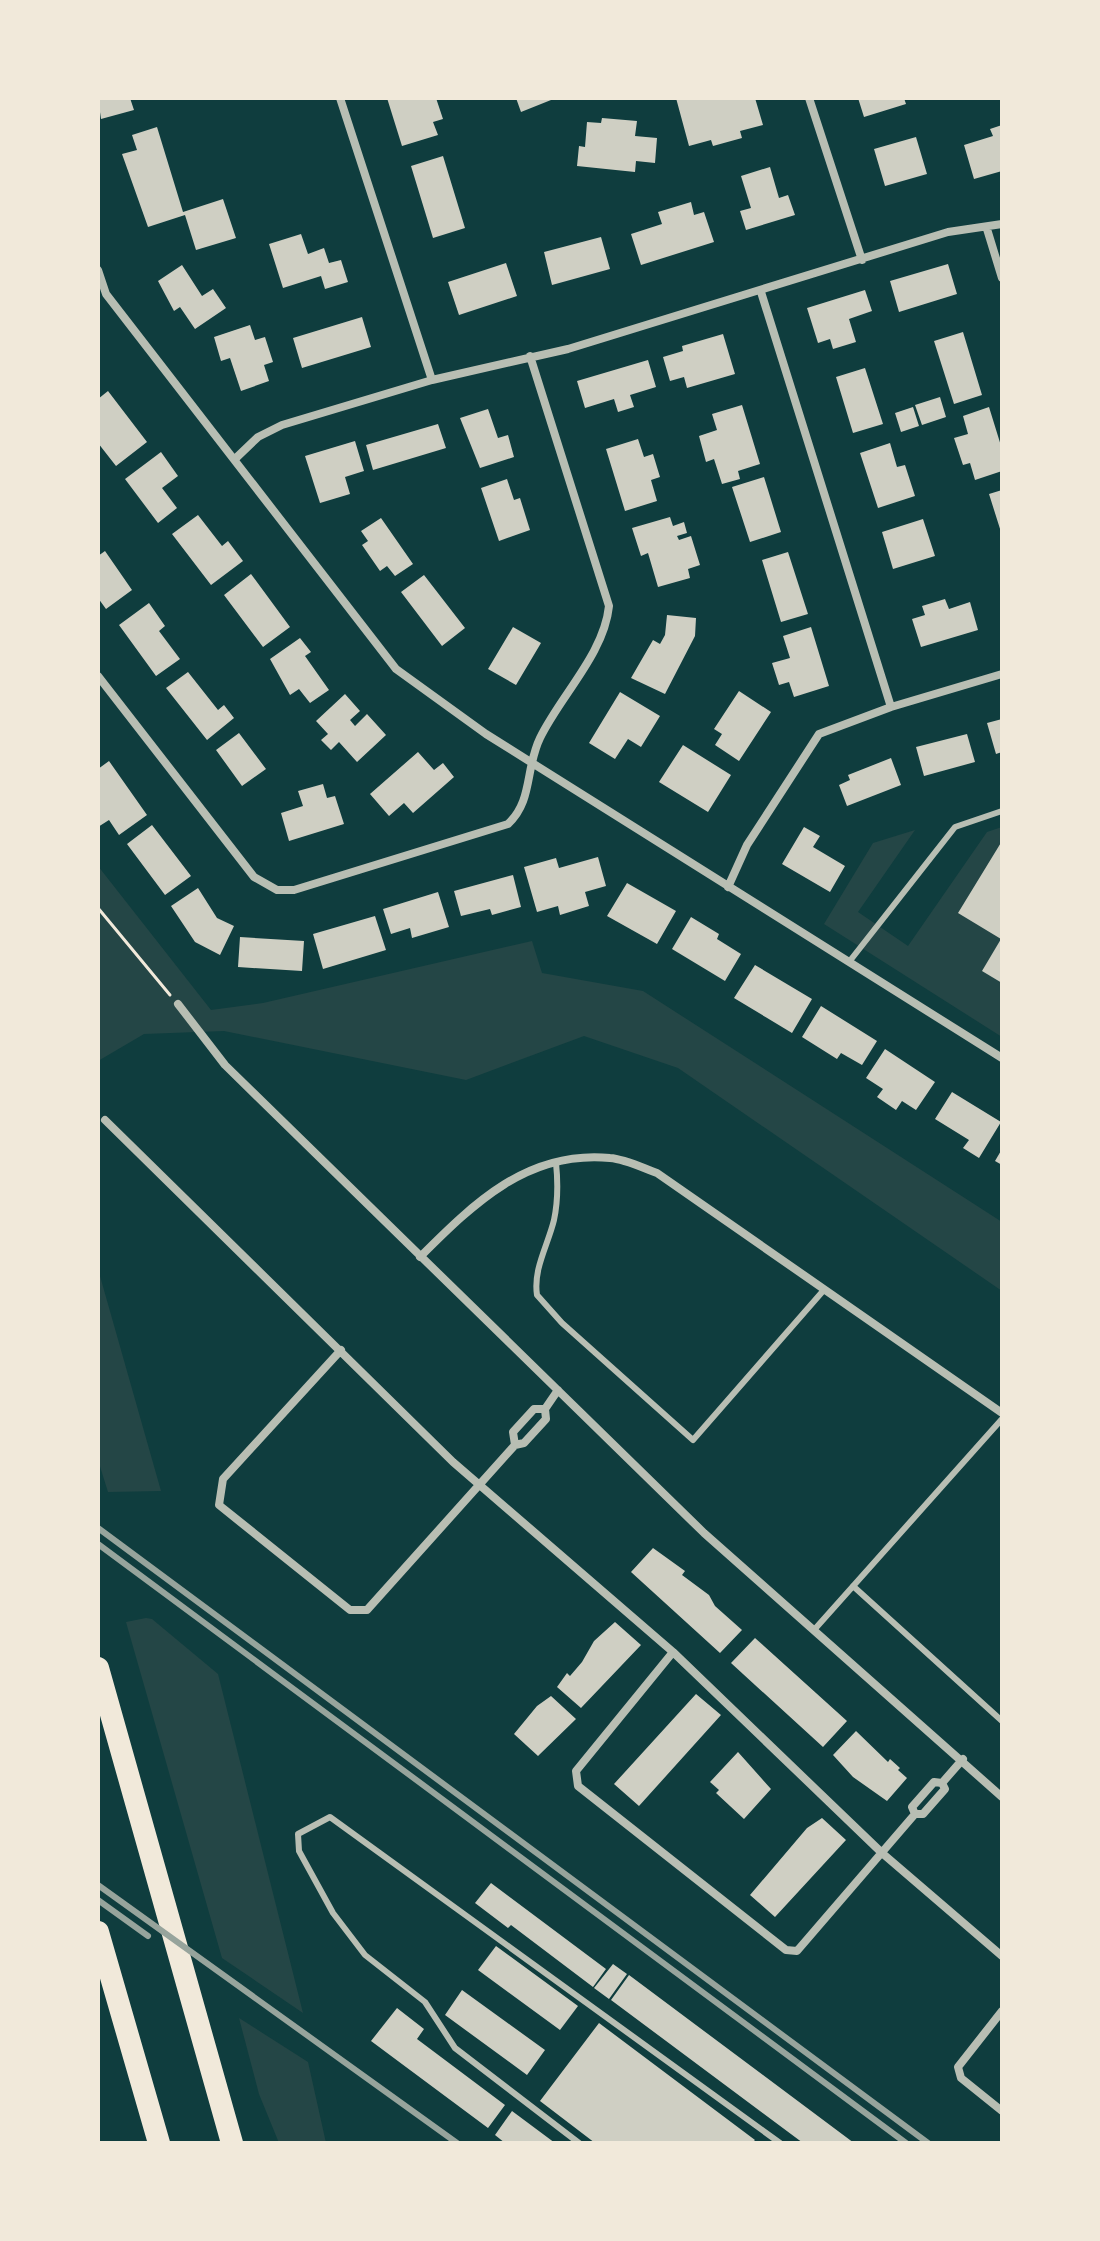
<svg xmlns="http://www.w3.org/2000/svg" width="1100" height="2241" font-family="'Zilla Slab',serif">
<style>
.green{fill:#244646}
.building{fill:#cfcfc3}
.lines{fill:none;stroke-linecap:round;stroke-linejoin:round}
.path{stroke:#f1e9da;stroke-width:3}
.service{stroke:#b8beb3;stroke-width:6}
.minor{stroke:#b8beb3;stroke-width:8}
.motorway{stroke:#f1e9da;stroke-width:22}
.rail{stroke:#97a49c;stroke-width:6}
</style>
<rect width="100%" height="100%" fill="#0f3d3e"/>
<path class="green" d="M1002 827V1037L824 924 873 843 915 830 858 912 908 946 987 832Z
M98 866 211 1010 263 1003 532 941 542 973 643 991 1002 1222V1291L678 1068 584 1036 466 1080 224 1031 144 1034 98 1061Z
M98 1269 161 1491 108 1492 98 1460Z
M146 1618 152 1619 218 1674 303 2013 222 1958 126 1622Z
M239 2018 308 2062 326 2143H279L259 2094Z"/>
<path class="building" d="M98 98H130L134 110 101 119Z
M387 98H436L443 119 433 122 438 135 402 146Z
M516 98H556L521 112Z
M676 98H755L763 125 740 131 742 138 713 146 711 140 689 146Z
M858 98H904L906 104 864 117Z
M602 118 637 121 635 136 657 138 655 163 636 161 635 172 577 166 579 146 585 147 587 122 601 123Z
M1002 125V171L974 179 964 145 993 136 990 129Z
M157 127 183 212 223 199 236 238 196 250 185 215 148 227 122 154 137 150 132 135Z
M916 137 927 174 885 186 874 149Z
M443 156 465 228 433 238 411 166Z
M770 167 779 198 788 195 795 215 746 230 740 211 751 208 741 176Z
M691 202 694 215 704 212 714 242 641 265 631 234 662 224 658 212Z
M301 234 308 254 324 248 329 263 341 260 348 282 325 289 321 276 283 288 269 244Z
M601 237 610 269 552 285 544 252Z
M506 263 517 296 459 315 448 282Z
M948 264 957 294 899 312 890 281Z
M182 265 202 296 213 289 226 308 195 329 180 307 174 311 158 281Z
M865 290 872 311 849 319 856 342 833 349 830 339 818 343 807 308Z
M362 317 371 347 302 368 293 338Z
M250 325 255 340 265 337 273 362 264 365 269 381 241 391 230 358 221 361 214 337Z
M963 332 982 395 954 404 934 341Z
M723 334 735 374 687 388 684 377 670 381 663 357 683 351 682 346Z
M648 360 656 387 630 395 634 407 618 412 614 399 585 408 577 381Z
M865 368 883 424 853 433 836 377Z
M108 391 147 442 116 466 98 443V399Z
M940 397 946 417 922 425 915 405Z
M742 405 760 464 738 471 740 479 722 484 714 459 706 462 699 436 717 430 712 414Z
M913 407 919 426 901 432 895 413Z
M989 407 1002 449V471L975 480 970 463 963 465 954 438 968 434 963 416Z
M488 409 498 438 508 435 514 457 480 468 460 418Z
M438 424 446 448 373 470 366 445Z
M638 439 644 457 653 454 660 477 651 480 657 501 625 511 606 449Z
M355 441 364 471 345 477 350 494 320 503 305 456Z
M890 443 897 467 905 465 915 496 878 508 860 453Z
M161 452 178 476 162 488 177 508 158 523 125 479Z
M764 477 781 532 750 542 732 487Z
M507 479 514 500 520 498 530 530 499 541 481 488Z
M1002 490V532H1001L989 494Z
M198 515 222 546 228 541 243 561 211 585 172 534Z
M670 517 673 526 684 522 687 533 677 536 679 540 691 536 700 565 688 569 690 578 658 587 648 553 641 556 632 528Z
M381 518 413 564 395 576 387 566 380 571 362 545 368 541 361 531Z
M923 519 935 556 893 569 882 532Z
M105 551 132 590 106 609 98 598V556Z
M788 552 808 614 781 622 762 560Z
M251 574 290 627 263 647 224 595Z
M424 575 465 628 442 646 401 592Z
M945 599 949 609 970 602 978 630 921 647 912 619 925 615 922 606Z
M149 603 165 626 159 631 180 659 156 676 119 625Z
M667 615 696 618 695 636 665 694 631 678 653 640 660 644 665 635Z
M513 627 541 643 516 685 488 669Z
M811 627 829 686 794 697 789 682 779 685 772 663 790 658 783 636Z
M300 638 311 652 305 656 329 690 310 703 299 689 290 695 270 659Z
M188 672 218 710 224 705 234 718 207 740 166 688Z
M739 691 771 712 739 761 715 745 722 734 714 729Z
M620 692 660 716 641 747 628 739 615 759 589 743Z
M345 694 360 711 350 720 355 726 367 714 386 735 357 762 339 742 331 750 321 740 328 734 316 721Z
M1002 719V752L996 754 987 723Z
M239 733 266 769 242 786 216 750Z
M967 734 975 762 924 776 916 747Z
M683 745 731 775 708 812 659 782Z
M418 752 434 770 443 763 454 777 413 813 404 803 389 816 370 794Z
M891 758 901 785 847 806 839 785 850 780 848 775Z
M109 761 147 815 119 835 109 820 98 827V769Z
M323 784 327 798 335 796 344 824 289 841 281 813 303 806 298 791Z
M152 825 191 876 165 895 127 844Z
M804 827 820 836 813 847 845 866 830 892 782 864Z
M1002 841V983L982 971 1001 939 958 913Z
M598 857 606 886 585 892 589 906 560 915 558 906 537 912 524 867 556 858 559 868Z
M513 875 521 907 492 915 490 909 461 916 454 891Z
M627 883 676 911 657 944 607 916Z
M198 888 217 918 234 926 220 955 195 942 171 906Z
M438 892 449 927 412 938 410 928 391 934 383 909Z
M375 916 386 950 323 969 313 934Z
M691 917 719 934 717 939 741 954 725 981 672 949Z
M240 937 304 941 302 971 238 967Z
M755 965 812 999 792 1033 734 998Z
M821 1006 877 1041 862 1065 841 1053 837 1059 802 1037Z
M885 1049 935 1082 916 1110 902 1101 896 1110 877 1097 883 1089 866 1078Z
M952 1092 1001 1122 979 1158 963 1148 969 1140 935 1119Z
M1002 1149V1165L995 1161Z
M653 1548 685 1571 682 1575 709 1595 715 1606 742 1630 720 1653 631 1572Z
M615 1622 641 1645 581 1708 557 1687 567 1673 570 1676 582 1662 594 1641Z
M755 1638 847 1721 823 1747 731 1663Z
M696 1694 721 1715 639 1806 614 1784Z
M551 1696 576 1719 538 1756 514 1734 537 1706Z
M856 1731 888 1762 890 1759 900 1768 898 1770 907 1778 887 1801 853 1777 833 1755Z
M738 1752 771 1789 744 1819 716 1793 719 1790 710 1782Z
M822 1818 846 1840 775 1917 750 1895 807 1828Z
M491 1883 606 1969 593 1987 511 1925 508 1928 475 1903Z
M496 1946 578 2006 560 2030 478 1970Z
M613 1964 627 1974 609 1999 594 1988Z
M629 1975 854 2143H803L611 2000Z
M462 1990 545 2050 527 2075 445 2015Z
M397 2008 424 2029 417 2039 505 2105 488 2128 371 2041Z
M599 2023 755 2140 752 2143H595L540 2101Z
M512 2111 555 2143H505L495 2135Z"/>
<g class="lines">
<path class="path" d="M98 908 170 995"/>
<path class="service" d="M849 962 955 827 1002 811
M556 1163C558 1182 558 1201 554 1220 548 1245 533 1269 537 1295L562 1323 693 1440 823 1291
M853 1586 1002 1721
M814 1630 1002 1419
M579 2143 455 2048 425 2002 365 1955 333 1913 299 1851 298 1834 330 1817 780 2143"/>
<path class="minor" d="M340 98 432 380
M809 98 862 260
M987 229 1002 278
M98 270 106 294 396 669 486 734 1002 1058
M761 292 891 707
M236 458 258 437 282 425 432 380 568 349 948 232 1002 224
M98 676 254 877 277 890H294L508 824C533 801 525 769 540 738 561 695 604 654 609 606L530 356
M728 887 747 845 819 734 891 707 1002 674
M178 1004 225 1065 704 1533 1002 1797
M105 1120 453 1462 673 1652 882 1853 1002 1956
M420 1257C474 1203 528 1150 610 1158 625 1159 643 1168 657 1173L1002 1413
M341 1350 223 1479 219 1505 350 1610H367L515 1445 524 1443 546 1419 545 1409 558 1390
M515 1445 513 1432 534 1409H545
M673 1652 576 1771 578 1786 786 1950 797 1951 915 1814H923L945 1789 942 1783
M915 1814 912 1807 934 1782 942 1783 963 1759
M1002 2011 958 2067 961 2078 1002 2111"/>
<path class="motorway" d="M98 1668 232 2143
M98 1932 159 2143"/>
<path class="rail" d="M98 1528 928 2143
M98 1544 906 2143
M98 1885 457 2143
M98 1900 148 1936"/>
</g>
<rect width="1100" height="2241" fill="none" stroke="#f1e9da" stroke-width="200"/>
</svg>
